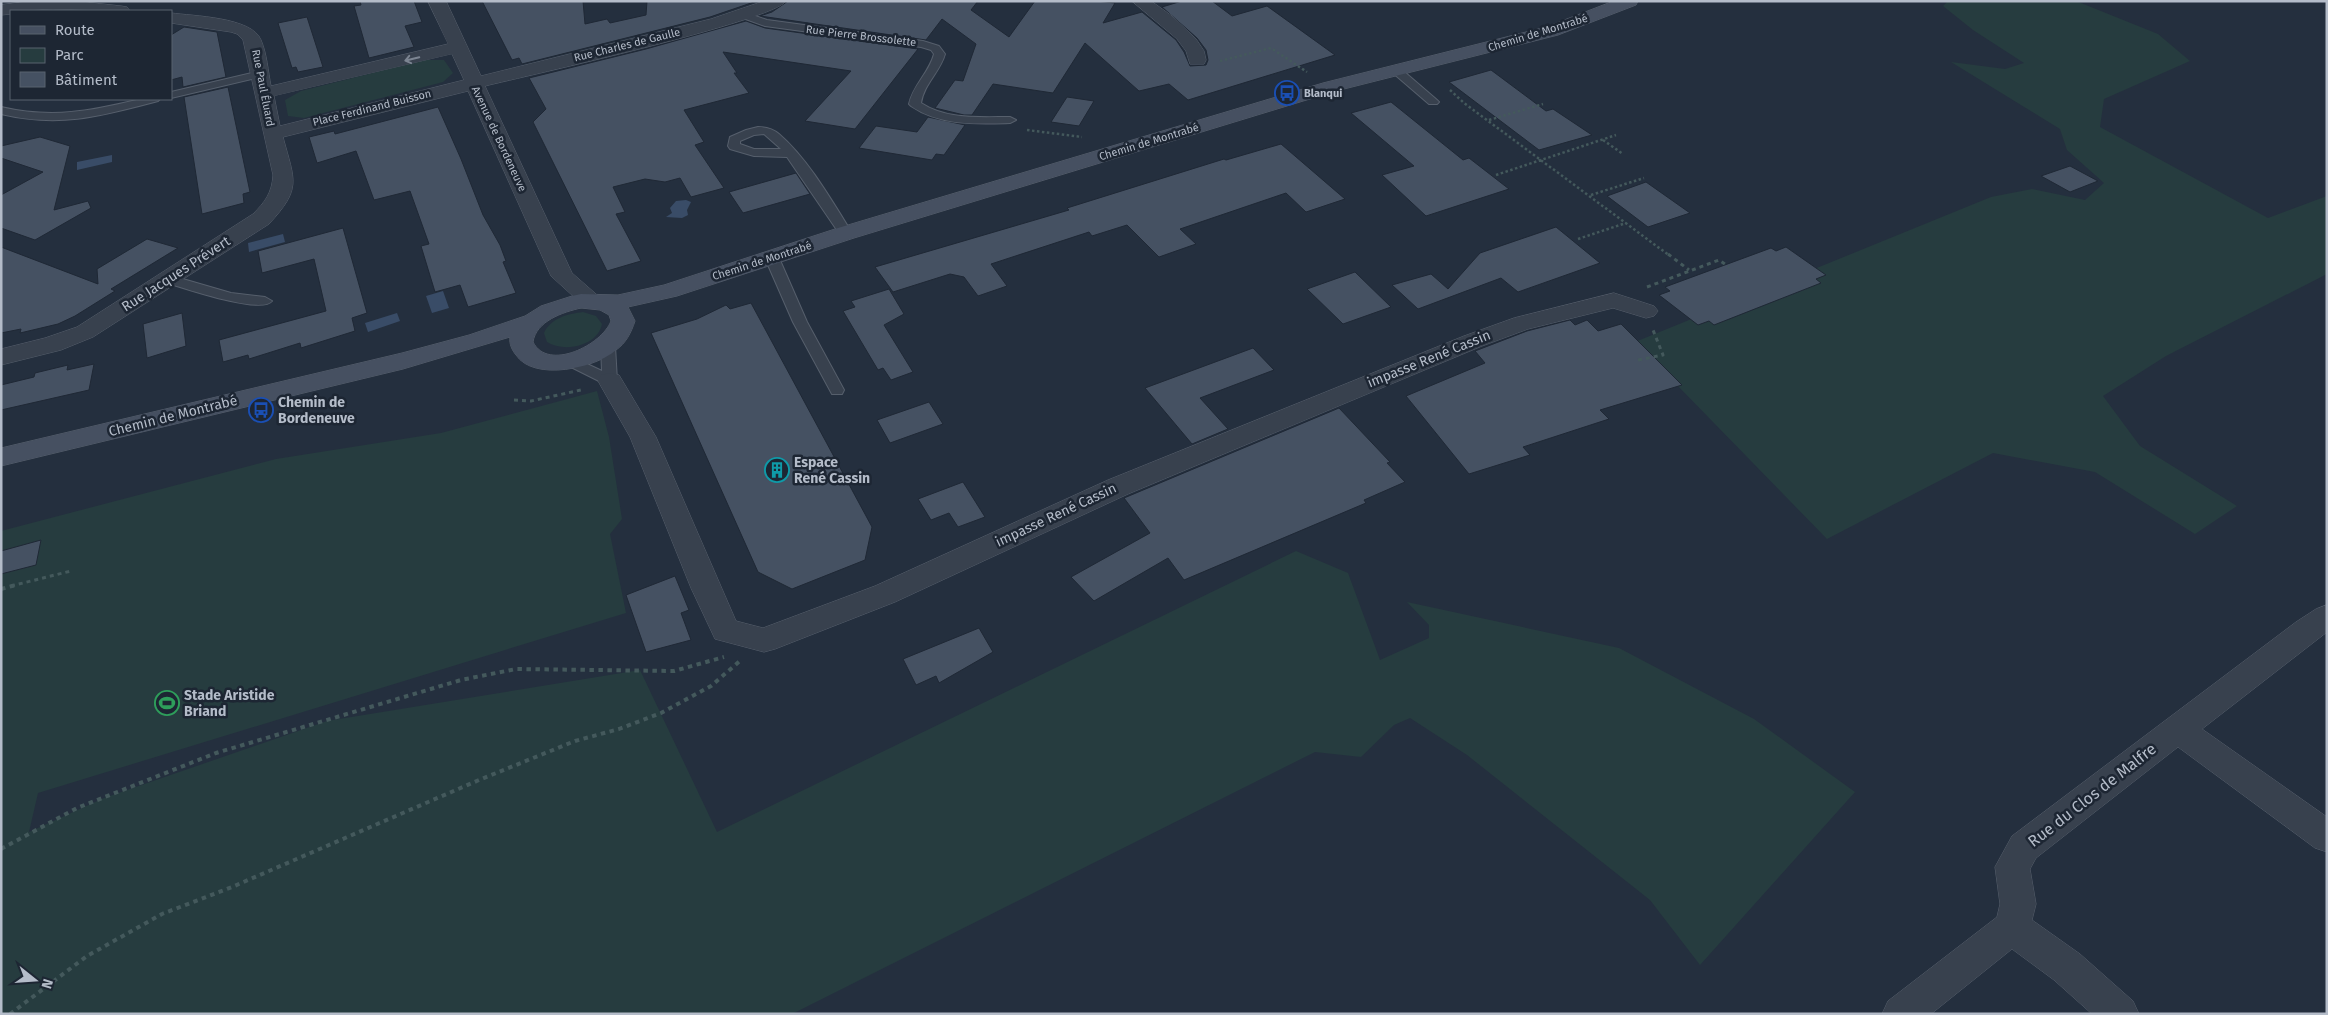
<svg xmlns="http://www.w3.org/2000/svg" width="2328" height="1015" font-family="'Fira Sans',sans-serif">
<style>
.green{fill:#263c3f}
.water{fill:#394c67}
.building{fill:#455162;stroke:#1f2835}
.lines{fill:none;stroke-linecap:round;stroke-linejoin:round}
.lane-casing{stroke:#565f6c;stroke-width:2}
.street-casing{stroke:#565f6c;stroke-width:1}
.secondary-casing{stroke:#565f6c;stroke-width:1}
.path-far2{stroke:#44595c;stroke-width:2.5;stroke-dasharray:2.5 2.5;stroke-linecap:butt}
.path-far1{stroke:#44595c;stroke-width:3;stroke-dasharray:4 4;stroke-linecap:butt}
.path{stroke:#44595c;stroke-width:4;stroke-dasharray:4.5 4.5;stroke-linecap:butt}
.lane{fill:#38414e;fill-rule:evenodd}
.street{fill:#38414e;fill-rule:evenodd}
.secondary{fill:#465061;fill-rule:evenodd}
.oneway{stroke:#7c8592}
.labels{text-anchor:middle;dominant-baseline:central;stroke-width:5;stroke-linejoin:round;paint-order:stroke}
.far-street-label{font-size:11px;fill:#b4bcc9;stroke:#1d2633}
.far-poi-label{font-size:11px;font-weight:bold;fill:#b4bcc9;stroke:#1d2633;text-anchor:start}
.street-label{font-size:14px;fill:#b4bcc9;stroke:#1d2633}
.poi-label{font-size:14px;font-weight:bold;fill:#b4bcc9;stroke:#1d2633;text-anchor:start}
.near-street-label{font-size:16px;fill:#b4bcc9;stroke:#1d2633}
</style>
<rect width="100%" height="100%" fill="#242f3e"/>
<path class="green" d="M1948 1H2076L2158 34 2190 61 2104 99 2100 127 2268 218 2327 196V274L2166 356 2103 396 2140 446 2237 506 2195 534 2095 472 1993 453 1827 539 1635 342 1991 197 2032 189 2085 200 2104 183 2067 150 2060 129 1951 62 2005 69 2024 63 1973 30 1943 6Z
M424 60H444L453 73 443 82 304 118 288 116 285 100 301 91Z
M583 312 596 316 602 324C598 346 564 353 547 342L544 333C551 318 567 314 583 312Z
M597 391 609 437 622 519 610 534 626 613 38 793 29 832 104 798 327 721 640 670 717 832 1296 551 1348 573 1380 660 1429 638V625L1407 602 1619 648 1754 719 1855 792 1700 965 1650 900 1467 755 1410 718 1394 725 1361 757 1315 752 792 1014H1V531L276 459 441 433Z"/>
<path class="water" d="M112 155V162L77 170V162Z
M686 200 691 202 687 210 688 215 682 218 666 217 672 213 670 208 676 201Z
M283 234 285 242 249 252 248 243Z
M443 291 449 308 432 313 426 296Z
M397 313 400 321 368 332 365 323Z"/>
<path class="building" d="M360 1H414L422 22 405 26 414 47 369 58 354 6 361 5Z
M482 1H583L585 24 607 19 610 23 646 15 647 1H757L710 17 522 64 519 58 512 60Z
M788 1H978L971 10 1009 37 1035 1H1096L1115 3 1103 23 1142 12 1176 40 1184 52 1190 66 1206 65 1208 60 1206 50 1197 38 1162 7 1182 1H1212L1232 16 1267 6 1335 55 1188 100 1169 84 1139 91 1085 43 1053 93 993 84 972 115H964L935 108 955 80 963 81 976 44 942 19 926 40 760 16 772 12Z
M307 17 323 67 298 72 296 67 292 68 278 23Z
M746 21 765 28 918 49 855 129 805 121 851 71 723 52 737 73H734L749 93 684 110 704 142 695 145 724 188 691 197 680 178 665 182 645 179 613 187 625 212 616 214 641 261 607 271 533 122 546 109 529 78 646 49Z
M184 27 217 32 226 77 183 87 182 77 171 80V35Z
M1491 70 1546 111 1553 109 1592 135 1539 150 1449 82Z
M228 87 250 192 243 194 244 203 202 214 184 97Z
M1067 97 1094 101 1079 126 1051 122Z
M1391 102 1463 160 1469 158 1509 189 1426 216 1382 175 1414 166 1351 113Z
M438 107 461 159 483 215 500 245 506 261 503 262 516 293 468 307 460 285 435 292 421 246 429 244 410 191 374 200 356 151 317 163 309 137 334 131 335 134Z
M928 117 965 125 944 155 936 154 932 160 859 148 876 126 917 132Z
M40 137 70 146 54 210 88 201 91 208 35 240 1 228V195L43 172 1 158V146Z
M1281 144 1345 199 1306 212 1286 193 1180 229 1196 244 1159 257 1127 225 1092 236 1089 232 991 264 1007 286 978 296 964 277 950 274 893 292 875 267 1069 210 1067 208 1224 159 1226 160Z
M2070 166 2098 181 2070 192 2041 176Z
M796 173 810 194 743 213 729 192Z
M1646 182 1690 213 1648 227 1607 196Z
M1556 227 1600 263 1518 292 1501 278 1418 309 1392 285 1431 274 1448 289 1480 253Z
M343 228 367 313 352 318 355 331 301 348 300 343 249 359 248 355 223 362 219 340 326 311 314 259 262 273 258 251Z
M147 239 178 248 111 289 115 291 75 316 58 324 20 333 21 329 1 333V247L98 284 97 269Z
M1786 247 1826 275 1816 279 1821 283 1714 325 1709 321 1698 325 1659 295 1670 291 1665 287 1771 248 1776 251Z
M1355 272 1391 307 1343 324 1307 289Z
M889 289 904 314 884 325 913 372 891 380 883 368 878 370 843 311 855 307 851 301Z
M751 303 872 527 865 560 792 589 758 572 651 333 697 319 726 305 730 309Z
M182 313 186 346 147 358 143 324Z
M1570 320 1575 325 1587 320 1598 331 1621 324 1682 385 1600 410 1609 419 1523 447 1530 455 1469 474 1406 396 1485 363 1475 351 1527 331Z
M1253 348 1274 370 1200 398 1228 429 1192 444 1145 388Z
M94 364 89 390 1 410V385L34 377 35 373 68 365 67 370Z
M929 402 943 424 890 443 877 420Z
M1339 408 1390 462 1387 463 1405 482 1364 500 1366 503 1184 580 1168 558 1094 601 1071 577 1150 533 1124 498Z
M963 482 985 517 958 527 949 513 931 520 918 499Z
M41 540 36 565 1 574V551Z
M675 576 689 610 681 613 691 640 646 652 626 595Z
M979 628 993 652 939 683 936 676 916 685 903 659Z"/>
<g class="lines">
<defs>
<path id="lane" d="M744 12 767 20 923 41 939 46 945 54C940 72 924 84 921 103 947 120 980 117 1010 117L1016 120 1010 123C976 124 940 126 911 106L909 104C913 85 929 73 934 54L931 50 921 47 765 26 740 17 739 15Z
M1397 68 1401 69 1437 100 1439 102 1437 104H1429L1393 73 1391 71Z
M260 71 264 72V76L171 98V92Z
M141 99H160L158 101C101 116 60 128 1 114V107C53 119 90 111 141 99Z
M758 127C766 127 773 129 779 134 808 159 832 201 852 233L851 236H841L787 157 754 156 730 149 728 146 730 137 746 130ZM764 134 781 149H754L740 144V141L754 135Z
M772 254 779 258 807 322 844 390 842 394H832L793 322 765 258Z
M169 275 231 293 265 297 272 301C261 315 181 287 164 282L162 279Z
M608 341 615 346 617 381 615 384H605L565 364 563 361 565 358 570 356 602 371 601 346Z"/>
<path id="street" d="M31 1H76L121 6 127 7 130 11 52 9 11 11V14L1 15V5Z
M428 1H446L481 76 711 19 764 1H786C773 21 526 76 485 86L572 273 604 301 600 306 592 308 584 306 551 276 468 91 283 137C295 182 302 188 269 224L93 337 61 350 1 365V349L45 338 77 327 253 214C265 202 272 193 273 175L243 40 237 34 231 32 171 23V13C193 16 252 17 261 40 267 54 268 71 271 86L448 44ZM452 54 464 80 280 126 274 96Z
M1132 1H1151L1172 16 1196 39 1204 51 1206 60 1204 64H1190L1186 51 1177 39Z
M1614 293 1654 306 1658 311 1654 316 1646 318 1613 308 1528 329 1482 346 1128 494 895 602 775 649 764 652 715 639 691 588 630 437 598 381 601 375 610 373 619 375 656 437 736 621 763 628 875 586 1108 480 1464 336 1514 318Z
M2327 605V632L2202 729 2327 817V852L2315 848 2178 747 2036 858 2030 869 2036 904 2032 920 2080 954 2133 1001 2139 1014H2092L2054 980 2012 949 1931 1014H1882L1888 1001 1997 917 2000 904 1995 867 2012 836 2296 622 2316 609Z"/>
<path id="secondary" d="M1614 1H1638L1636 5 1558 35 1336 91 854 238 677 296 628 307 635 321C631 333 626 343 616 350 596 368 534 382 516 355 512 350 509 344 510 337L403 369 1 466V448L402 353 469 335 525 316 541 306 572 296 581 294 618 295 664 285 838 228 1323 83 1546 27ZM581 308 600 310 609 315 611 321C602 345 548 372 533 342 536 321 563 312 581 308Z"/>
</defs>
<use href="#lane" class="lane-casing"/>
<use href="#street" class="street-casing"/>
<use href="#secondary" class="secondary-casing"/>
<path class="path-far2" d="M1220 61 1271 48 1307 72
M1450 90 1464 103 1670 256
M1489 120 1543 104
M1027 130 1082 137
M1603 140 1623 154
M1496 175 1616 135
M1591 195 1644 178
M1578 239 1626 223"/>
<path class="path-far1" d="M1668 254 1689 270
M1647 287 1719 260 1729 267
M1638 360 1663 355 1653 330
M514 400 531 401 581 390
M11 586 71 571"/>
<path class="path" d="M1 589 16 585
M1 849 77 808 216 753 461 680 516 669 674 671 724 657
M10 1014 87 956 162 914 232 887 479 780 575 741 619 729 661 713 711 686 741 660"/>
<use href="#lane" class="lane"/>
<use href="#street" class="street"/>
<use href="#secondary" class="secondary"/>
</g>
<defs><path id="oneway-shaft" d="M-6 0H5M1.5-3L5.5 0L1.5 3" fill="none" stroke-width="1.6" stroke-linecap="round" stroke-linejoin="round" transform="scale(1.25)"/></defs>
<use class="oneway" href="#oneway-shaft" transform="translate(412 59) rotate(166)"/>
<defs>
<symbol id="bus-ring" viewBox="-11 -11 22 22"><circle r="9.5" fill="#1d2633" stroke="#1a4fb4" stroke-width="1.5"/><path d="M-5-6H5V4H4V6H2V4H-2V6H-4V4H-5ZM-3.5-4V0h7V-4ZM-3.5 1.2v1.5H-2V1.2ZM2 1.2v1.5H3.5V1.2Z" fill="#1a4fb4"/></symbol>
<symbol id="building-ring" viewBox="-11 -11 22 22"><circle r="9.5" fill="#1d2633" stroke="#0f9aa8" stroke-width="1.5"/><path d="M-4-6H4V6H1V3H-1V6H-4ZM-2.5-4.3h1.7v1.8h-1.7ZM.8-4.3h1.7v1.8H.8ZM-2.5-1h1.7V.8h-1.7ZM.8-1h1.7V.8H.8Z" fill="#0f9aa8"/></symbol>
<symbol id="stadium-ring" viewBox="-11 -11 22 22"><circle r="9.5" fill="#1d2633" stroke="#2e9e5b" stroke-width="1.5"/><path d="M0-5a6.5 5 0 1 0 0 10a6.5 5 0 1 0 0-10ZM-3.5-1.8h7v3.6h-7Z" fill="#2e9e5b"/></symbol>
</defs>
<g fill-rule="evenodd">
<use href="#bus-ring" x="1273" y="79" width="28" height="28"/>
<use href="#bus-ring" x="247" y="396" width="28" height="28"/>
<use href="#building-ring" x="763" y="456" width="28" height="28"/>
<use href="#stadium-ring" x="153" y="689" width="28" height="28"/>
</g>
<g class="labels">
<g class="far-street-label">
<text transform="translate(1538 33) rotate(-17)">Chemin de Montrabé</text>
<text transform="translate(861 36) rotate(7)">Rue Pierre Brossolette</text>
<text transform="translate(627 45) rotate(-14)">Rue Charles de Gaulle</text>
<text transform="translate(263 88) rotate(79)">Rue Paul Éluard</text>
<text transform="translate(372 108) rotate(-14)">Place Ferdinand Buisson</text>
<text transform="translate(499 139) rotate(65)">Avenue de Bordeneuve</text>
<text transform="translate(1149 142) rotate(-17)">Chemin de Montrabé</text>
<text transform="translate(762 261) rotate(-18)">Chemin de Montrabé</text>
</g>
<g class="far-poi-label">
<text x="1304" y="93">Blanqui</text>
</g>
<g class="street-label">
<text transform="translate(176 274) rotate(-33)">Rue Jacques Prévert</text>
<text transform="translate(1429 359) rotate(-22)">impasse René Cassin</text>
<text transform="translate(173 416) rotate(-14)">Chemin de Montrabé</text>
<text transform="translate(1056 515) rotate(-25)">impasse René Cassin</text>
</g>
<g class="poi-label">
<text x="278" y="402">Chemin de<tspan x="278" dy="16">Bordeneuve</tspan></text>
<text x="794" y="462">Espace<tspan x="794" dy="16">René Cassin</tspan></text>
<text x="184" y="695">Stade Aristide<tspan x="184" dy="16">Briand</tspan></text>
</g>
<g class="near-street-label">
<text transform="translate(2092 795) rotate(-38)">Rue du Clos de Malfre</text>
</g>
</g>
<rect width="2328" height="1015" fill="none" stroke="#b4bcc9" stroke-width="5"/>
<rect x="10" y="10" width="162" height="90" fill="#1d2633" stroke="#59626f"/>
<rect x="20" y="26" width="25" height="8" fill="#465061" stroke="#59626f"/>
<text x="55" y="35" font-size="15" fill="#b4bcc9">Route</text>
<rect x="20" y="48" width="25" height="15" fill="#263c3f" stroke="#59626f"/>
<text x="55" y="60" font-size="15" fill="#b4bcc9">Parc</text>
<rect x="20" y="72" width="25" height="15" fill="#455162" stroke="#59626f"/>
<text x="55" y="85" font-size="15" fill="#b4bcc9">Bâtiment</text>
<g transform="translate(35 980) rotate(107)" stroke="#1d2633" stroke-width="4" paint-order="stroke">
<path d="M0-4L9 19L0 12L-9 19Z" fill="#b4bcc9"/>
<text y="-8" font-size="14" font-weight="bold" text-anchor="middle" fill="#b4bcc9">N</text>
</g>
</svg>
